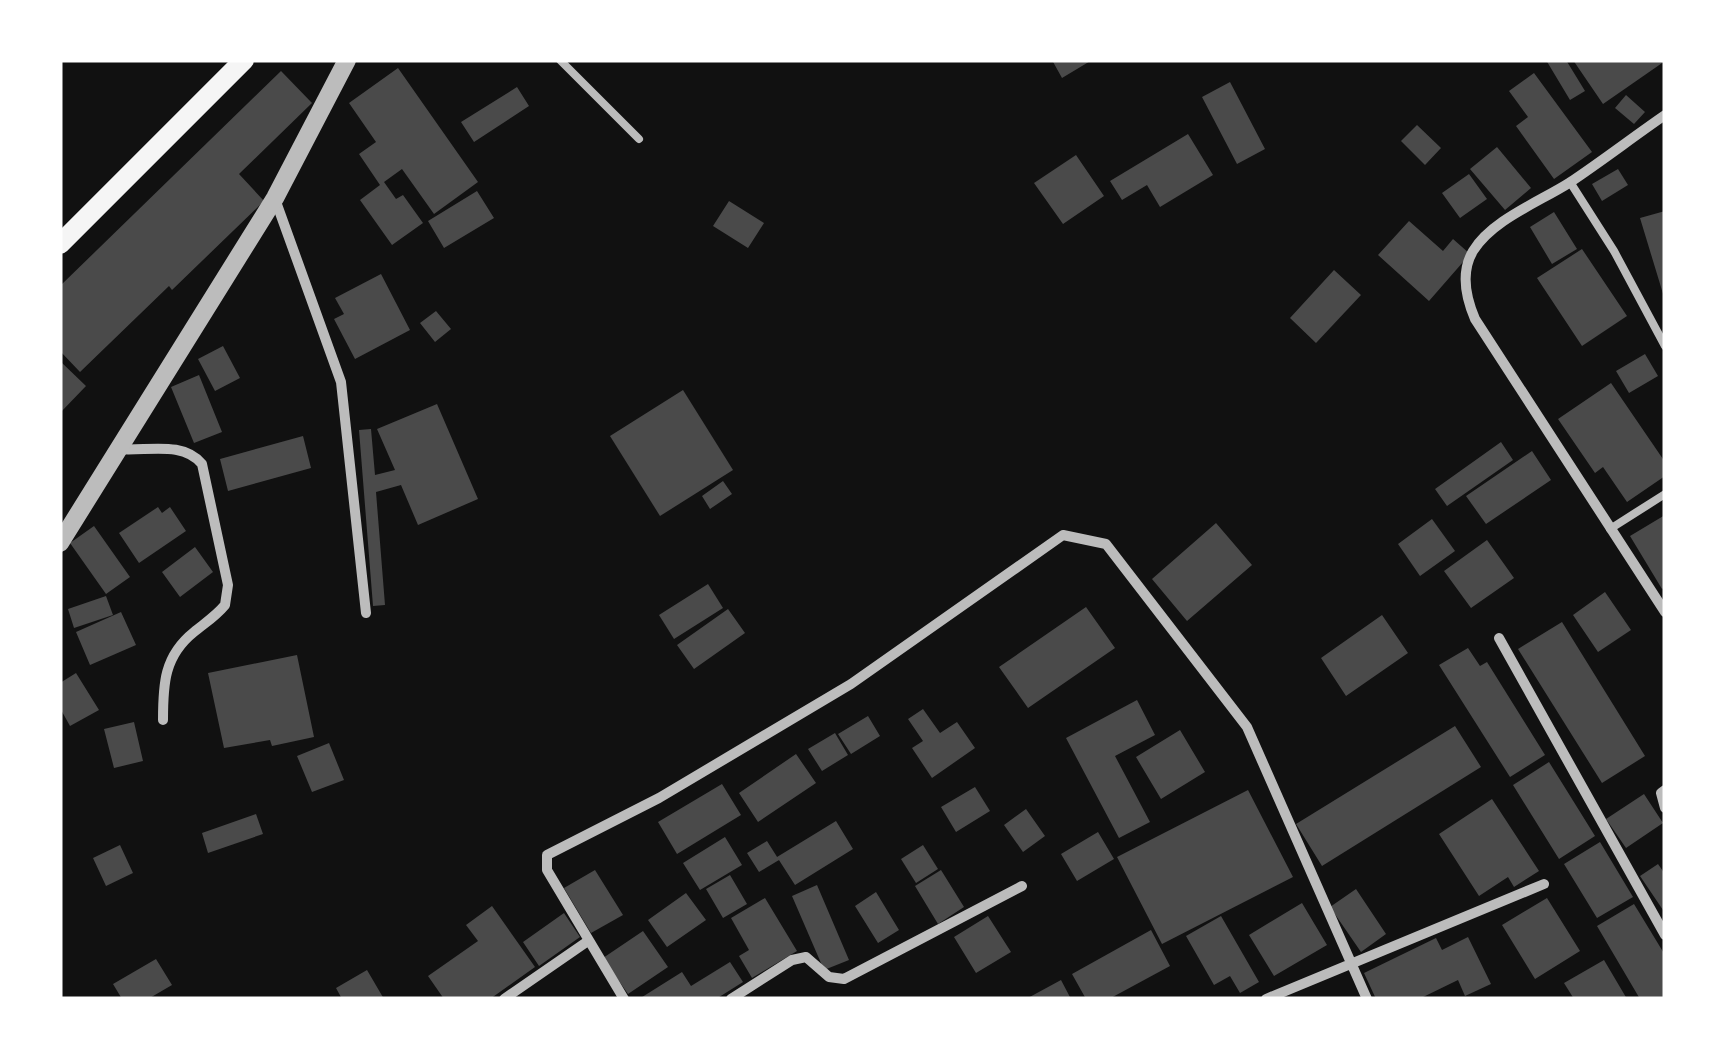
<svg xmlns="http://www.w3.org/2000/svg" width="1725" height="1059" font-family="Arial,sans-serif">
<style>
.building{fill:#4a4a4a}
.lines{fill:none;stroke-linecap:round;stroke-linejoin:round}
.service{stroke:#bcbcbc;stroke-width:8}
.minor{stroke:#bcbcbc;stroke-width:10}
.tertiary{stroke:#bcbcbc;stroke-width:18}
.secondary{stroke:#f5f5f5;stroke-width:20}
</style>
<rect width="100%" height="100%" fill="#111"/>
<path class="building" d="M1052 60H1092L1062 78Z
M1546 60H1566L1585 91 1570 100Z
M1573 60H1665V61L1603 104Z
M398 68 478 182 434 214 402 169 384 182 396 199 403 195 423 223 392 245 360 200 380 185 359 154 376 142 349 103Z
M281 71 312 103 239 174 264 201 172 290 169 286 80 372 60 351V286Z
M1534 73 1592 152 1554 179 1516 126 1528 117 1509 91Z
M1230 82 1265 149 1237 164 1202 97Z
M517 87 529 106 474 142 461 122Z
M1626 95 1645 112 1634 124 1615 108Z
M1417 125 1441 148 1425 165 1401 141Z
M1188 134 1213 175 1160 207 1147 185 1122 200 1110 181Z
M1497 147 1531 188 1505 210 1470 169Z
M1076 155 1104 196 1063 224 1034 183Z
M1618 169 1628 185 1602 201 1592 184Z
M1469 174 1487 199 1460 218 1442 193Z
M477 191 494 218 444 248 428 221Z
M729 201 764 223 748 248 713 226Z
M1665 211V297H1664L1640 218Z
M1554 212 1577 249 1552 264 1530 227Z
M1409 221 1443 251 1453 239 1470 254 1429 301 1378 255Z
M1582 249 1627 316 1582 346 1537 278Z
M1334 270 1361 295 1316 343 1290 318Z
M381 274 410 330 355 359 334 319 344 314 335 298Z
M436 311 451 329 435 342 420 323Z
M223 346 240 378 215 391 198 359Z
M1645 354 1658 376 1629 393 1616 371Z
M60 361 86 386 60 413Z
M199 375 222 432 194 443 171 387Z
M1611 383 1665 462V476L1627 502 1603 467 1595 473 1558 419Z
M683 390 733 470 660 516 610 436Z
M437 404 478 499 418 525 401 485 376 492 385 605 373 606 359 430 371 429 375 475 395 470 377 429Z
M303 436 311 468 228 491 220 459Z
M1501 442 1513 460 1447 506 1435 489Z
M1532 451 1551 480 1486 524 1466 496Z
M723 481 732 494 710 509 702 496Z
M158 507 162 513 170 507 186 531 139 563 119 533Z
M1665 515V587L1662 589 1630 536Z
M1432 519 1455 551 1420 576 1398 544Z
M1216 523 1252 565 1187 621 1152 579Z
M94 526 130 577 106 594 70 543Z
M1487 540 1514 578 1471 608 1444 571Z
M195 547 213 572 180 597 162 572Z
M708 584 723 608 674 639 659 615Z
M1605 592 1631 630 1598 652 1573 615Z
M106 596 113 615 74 628 68 609Z
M1086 607 1115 648 1028 708 999 667Z
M728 609 745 633 694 669 677 645Z
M121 612 136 645 90 665 76 632Z
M1382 615 1408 653 1346 696 1321 658Z
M1562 622 1645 756 1602 783 1518 649Z
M1468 648 1480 666 1487 662 1545 755 1510 777 1439 665Z
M297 655 314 737 272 746 270 740 224 748 208 673Z
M76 673 99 710 70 726 60 708V683Z
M1137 700 1155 735 1115 756 1150 822 1119 838 1066 738Z
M923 709 940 733 957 722 975 748 932 778 912 748 923 741 908 719Z
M868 716 880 736 851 754 838 734Z
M134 722 143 761 114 768 104 729Z
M1455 726 1481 767 1322 866 1296 824Z
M1180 730 1205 772 1161 799 1136 757Z
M835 733 848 755 822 771 808 749Z
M329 743 344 780 312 792 297 756Z
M796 754 816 783 758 822 739 793Z
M1549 762 1595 836 1559 859 1513 785Z
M722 784 741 815 677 854 658 822Z
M975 787 990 811 956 832 941 807Z
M1248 790 1293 877 1162 944 1117 857Z
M1644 794 1663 823 1626 848 1606 819Z
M1492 799 1539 871 1514 887 1508 877 1479 896 1439 834Z
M1026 809 1045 836 1023 852 1004 825Z
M256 814 263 834 208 853 202 833Z
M836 821 853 849 795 885 777 857Z
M1098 832 1114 859 1077 881 1061 854Z
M725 837 742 865 700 890 683 863Z
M767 841 779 860 759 872 747 853Z
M1600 842 1633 897 1597 918 1564 864Z
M120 845 133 873 106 886 93 858Z
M923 845 938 869 916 883 901 859Z
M1658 864 1665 874V913L1640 876Z
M595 870 623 915 591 933 564 888Z
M941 870 964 907 938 924 915 886Z
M730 875 747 904 723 918 706 889Z
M817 885 849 960 824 970 792 896Z
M1356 889 1386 934 1361 952 1330 907Z
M876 892 899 930 878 943 855 906Z
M686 893 706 920 667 947 648 920Z
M765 898 797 951 752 978 739 956 749 950 731 918Z
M1547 898 1580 951 1535 979 1502 925Z
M1302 903 1327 945 1274 976 1249 935Z
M1634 904 1665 955V999H1640L1597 926Z
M492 906 535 967 490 999H444L428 976 478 941 466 925Z
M564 913 580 937 539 966 523 942Z
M988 916 1011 952 976 973 954 937Z
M1221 916 1259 982 1240 993 1230 976 1214 985 1186 936Z
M1151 930 1170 966 1109 999H1086L1072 974Z
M643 931 668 967 628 994 603 958Z
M1468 937 1491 984 1465 996 1458 980 1419 999H1376L1364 973 1436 938 1442 950Z
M156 959 172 985 148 999H122L113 984Z
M1604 960 1627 999H1574L1564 983Z
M730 962 743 982 716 999H639L682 972 691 986Z
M367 970 384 999H342L336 988Z
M1061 980 1071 999H1026Z"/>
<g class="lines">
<path class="service" d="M560 60 639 139
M1570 182 1614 251 1665 346
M1610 529 1665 494"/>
<path class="minor" d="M1665 115C1633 137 1602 161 1569 183 1539 202 1492 220 1473 251 1460 273 1466 298 1475 319L1665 612
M275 199 341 382 366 613
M117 449C146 452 182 440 202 464L228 585 225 605C216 616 205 623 194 632 164 656 163 684 163 720
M1499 638 1665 935
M1665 790 1661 793 1665 808
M504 999 588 941
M624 999 547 870V855L659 798 851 684 1063 535 1106 544 1247 727 1367 999
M731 999 792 960 806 957 829 977 844 979 1022 886
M1266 999 1544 884"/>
<path class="tertiary" d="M60 543 275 198 347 60"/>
<path class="secondary" d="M60 244 244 60"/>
</g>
<rect width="1725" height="1059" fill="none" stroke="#ffffff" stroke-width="125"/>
</svg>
